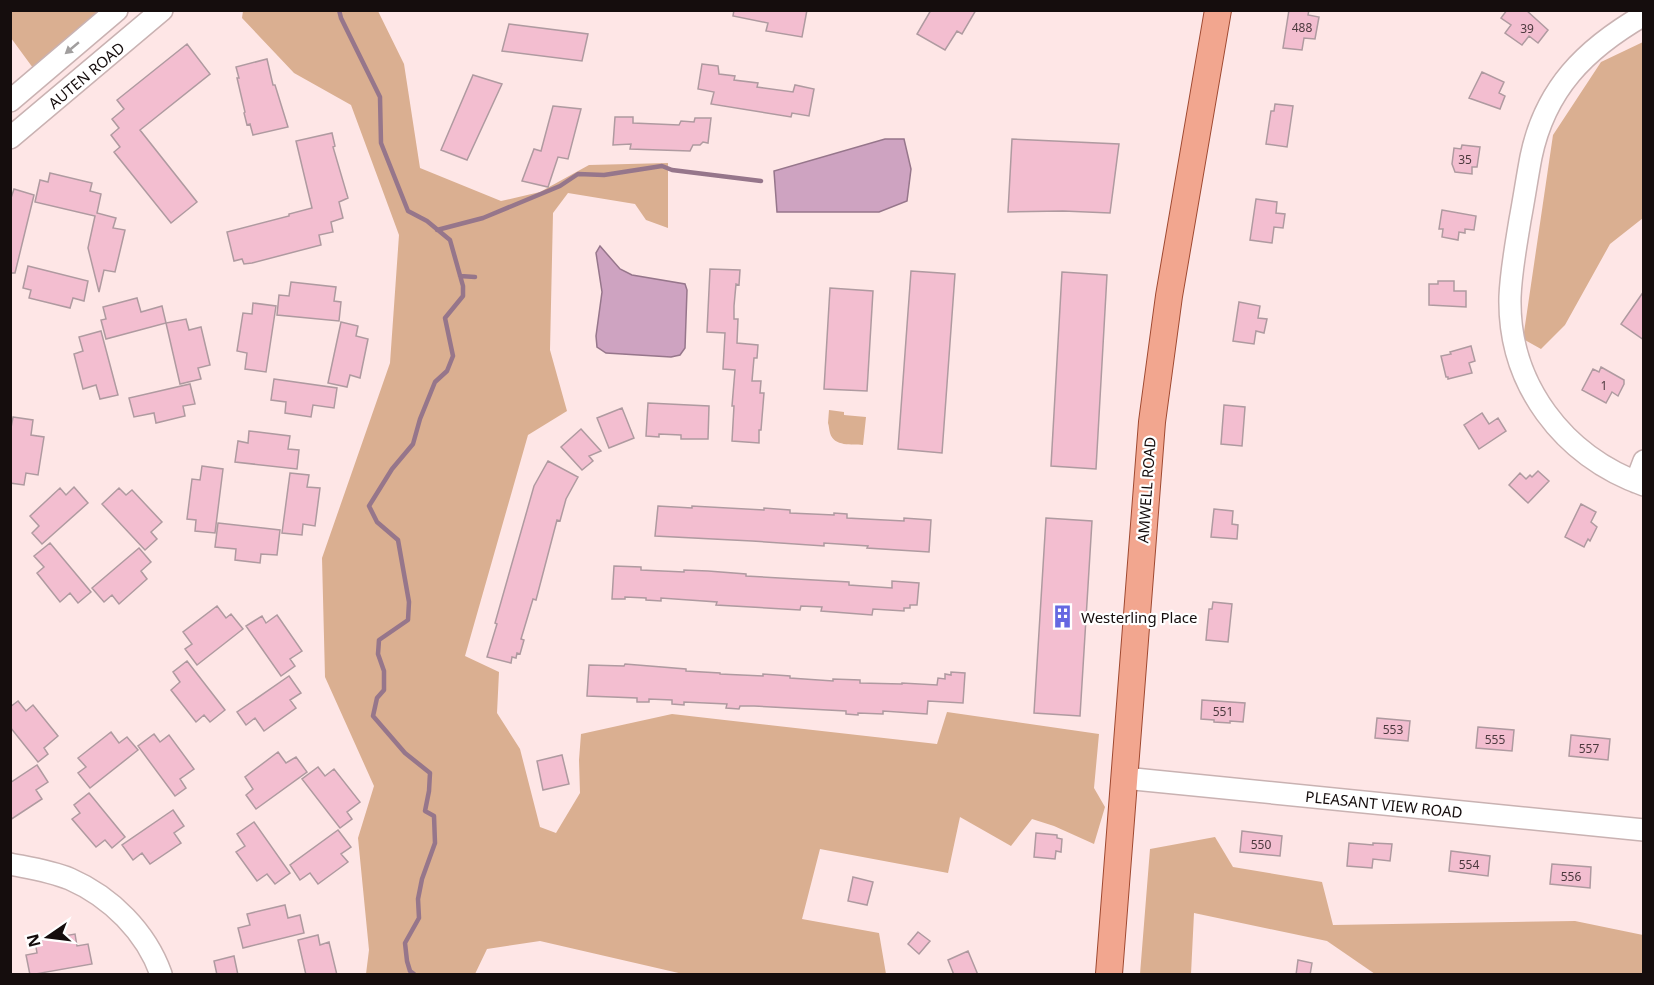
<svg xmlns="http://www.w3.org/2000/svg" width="1654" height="985" font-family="'Noto Sans',sans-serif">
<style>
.green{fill:#daaf91}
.water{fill:#cea3c1;stroke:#96768b;stroke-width:1.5}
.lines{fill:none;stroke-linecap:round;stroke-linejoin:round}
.stream{stroke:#96768b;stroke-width:4.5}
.building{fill:#f3bed0;stroke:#af9aa0;stroke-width:1.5}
.minor-casing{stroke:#c9b2b2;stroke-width:24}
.major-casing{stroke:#9f4931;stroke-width:28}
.minor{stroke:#fff;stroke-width:21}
.major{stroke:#f2a68f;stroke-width:26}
.oneway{fill:#a19e9e}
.labels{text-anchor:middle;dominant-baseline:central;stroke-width:4.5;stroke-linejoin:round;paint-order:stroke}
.number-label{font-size:12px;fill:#4c393e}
.street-label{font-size:15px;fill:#150d0d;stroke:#fff}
.poi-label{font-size:15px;fill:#150d0d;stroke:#fff;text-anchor:start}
</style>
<rect width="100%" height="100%" fill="#fee6e6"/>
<path class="green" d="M11 10H100V11L33 68 11 38Z
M243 11H378L404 64 420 168 501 201 540 192 589 165 668 163V228L646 220 635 204 568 193 553 213 550 350 567 411 528 435 465 656 499 672 497 713 520 749 540 827 556 833 580 793 579 760 581 734 672 714 937 744 947 712 1099 734 1094 788 1105 807 1094 844 1054 826 1032 819 1011 846 960 817 948 873 820 849 802 919 879 933 886 974H683L540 941 487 949 475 974H366L369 950 358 838 374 786 325 677 322 558 390 363 399 235 351 105 294 73 242 18Z
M1643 42V218L1610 244 1565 325 1541 349 1523 339 1553 135 1601 62Z
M829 410 844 412V415L866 417 863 445C852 444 834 447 830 433 829 429 829 426 828 423Z
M1215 837 1233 867 1322 882 1333 925 1575 921 1643 935V974H1375L1327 941 1194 913 1191 974H1140L1150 849Z"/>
<path class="water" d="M885 139H904L911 169 907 201 879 212H777L774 171Z
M600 246 620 269 632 275 685 284 687 290 685 348 680 355 671 357 606 353 597 347 596 336 602 292 596 253Z"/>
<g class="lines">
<path class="stream" d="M339 10 341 18 380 97 381 143 408 211 427 221 450 240 463 286V296L445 318 453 356 447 371 435 382 420 419 413 444 392 469 369 506 377 522 398 540 409 602 408 620 379 640 378 654 384 671V690L377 698 373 716 405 753 430 773 429 791 425 811 434 816 435 843 422 879 418 899 419 918 405 943 407 961 410 971 414 974
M437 230 483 218 560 186 578 174 604 175 662 166 672 170 761 181
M460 276 475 277"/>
</g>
<path class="building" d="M734 10H807L802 37 766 31 768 23 733 16Z
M931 10H976L962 34 957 31 945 50 917 34Z
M1289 10H1309L1308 15 1319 17 1315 39 1304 38 1302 50 1283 48Z
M1507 10H1526L1548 30 1538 43 1529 36 1522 45 1505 33 1511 25 1501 18Z
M509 24 588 34 582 61 502 51Z
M187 44 210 74 140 130 197 202 171 223 114 152 120 147 111 135 119 128 112 119 124 109 117 100Z
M267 59 273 85H275L288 127 253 135 250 124 247 125 244 113 245 112 237 78H239L236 67Z
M702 64 718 66 719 74 735 76 734 80 758 83 757 87 793 92 795 85 814 89 809 116 792 113 791 117 711 104 714 92 698 89Z
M1482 72 1504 82 1499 93 1505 96 1500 109 1469 98Z
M473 75 502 84 467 160 441 150Z
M1275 104 1293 106 1287 147 1266 144 1271 111H1274Z
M553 106 581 109 568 159 558 157 548 187 522 181 534 149 541 151Z
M615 117H633V123L679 125 681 121 694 122 695 118H711L708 143 703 142 700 145H693L690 151 630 149 631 144 613 145Z
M332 133 335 146 333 147 348 198 339 202 343 218 331 222 333 232 319 235 321 245 252 263 244 264 242 259 234 261 227 232 289 216V214L312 208 296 141Z
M1012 139 1119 144 1110 213 1063 211 1008 212Z
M1462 145 1480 147 1477 167H1472V174L1455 172 1452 164 1454 148 1461 149Z
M50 173 92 183 90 191 101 194 97 213 116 218 113 228 125 230 115 272 104 270 99 292 88 248 95 216 35 202 40 180 48 182Z
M14 189 34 195 15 273H10V201Z
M1256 199 1277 202 1276 213 1285 214 1283 228 1274 227 1272 243 1250 240Z
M1442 210 1476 216 1474 230 1465 229V233L1459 232 1458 240 1442 237 1443 229H1439Z
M28 266 88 281 84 301 73 298 70 308 29 298 31 290 23 288Z
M710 269 740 270 739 285 736 284 734 306V319H738L737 343 758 345 757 358H754L752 381H761L760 393H764L761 430H759V443L732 441 734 406H732L735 370 723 369 725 333 707 332Z
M911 271 955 274 942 453 898 449Z
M1062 272 1107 275 1096 469 1051 466Z
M1438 281H1454V291H1466V307L1429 305V284H1438Z
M291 282 336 287 334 301 341 302 339 321 277 315 279 295 289 296Z
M830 288 873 291 867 391 824 389Z
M1644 291V340L1621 324Z
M137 298 141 312 162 306 166 323 106 339 101 320 106 319 103 307Z
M1239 302 1260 306 1258 318 1267 319 1264 333 1256 331 1254 344 1233 341Z
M253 303 276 306 266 372 245 369 247 353 237 351 243 313 252 314Z
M186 319 189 330 201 327 210 365 198 368 201 379 180 384 166 323Z
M341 322 358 326 356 336 368 339 360 378 350 375 347 387 328 383Z
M101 331 118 395 100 399 96 385 83 389 74 354 83 351 79 337Z
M1471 346 1475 361 1469 363 1472 373 1448 379V377H1446L1441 356 1451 354 1450 352Z
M1601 367 1624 380V384L1618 396 1612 392 1606 403 1582 390 1593 369 1599 372Z
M274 379 337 388 334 408 313 405 311 417 285 413 286 402 271 400Z
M190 384 195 404 183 406 185 416 156 423 154 413 134 417 129 398Z
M648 403 709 406 708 439H681V435L659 434V437L646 436Z
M1224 405 1245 407 1242 446 1221 444Z
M622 408 634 438 609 448 597 418Z
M1482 413 1489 424 1498 418 1506 431 1479 449 1464 425Z
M13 417 33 420 31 435 44 437 38 475 26 473 24 485 10 483V433Z
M581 429 601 451 589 456 593 461 582 470 561 447Z
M249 431 290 436 288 449 299 450 297 469 235 462 238 441 248 443Z
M548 461 578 477 566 499 560 521 557 520 536 600 533 599 521 639 524 640 520 654 517 653 516 658 512 657 511 663 487 657 497 624 495 623 534 486Z
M202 466 223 469 215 533 195 531 196 520 187 519 192 479 200 480Z
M1538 471 1549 481 1528 503 1509 485 1520 473 1526 479 1530 475 1532 477Z
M290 473 309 475 307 487 320 488 315 526 303 524 302 535 282 533Z
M74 487 88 503 42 544 32 533 39 526 30 516 60 488 66 495Z
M119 488 126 495 132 490 162 522 151 532 157 539 145 550 102 504Z
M1581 504 1596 512 1591 522 1597 527 1590 541 1588 539 1584 547 1565 537Z
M658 506 692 508V506L764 510V508L790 510V513L834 515V513L847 514V518L904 521V518L931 520 929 552 867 548 868 546 824 543V546L752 541 655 536Z
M1214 509 1233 511 1232 524 1238 525 1237 539 1211 537Z
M1046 518 1092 521 1080 716 1034 713Z
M218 523 280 530 277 555 261 554 260 563 235 560 236 549 215 547Z
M50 543 91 592 78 603 70 593 60 602 37 573 44 567 34 556Z
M139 548 151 562 141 571 147 579 119 604 112 595 104 602 92 588Z
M614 566 641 567V570L684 572V570L708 571 746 574V576L849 582V585L892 588V581L919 583 917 605H910V608H904V611L873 609 872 615 821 611 822 607 801 606 800 610 716 605 717 602 661 598V601L646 600V598L625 597V599H612Z
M1213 602 1232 604 1228 642 1206 640 1209 609H1212Z
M217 606 226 618 231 614 243 629 197 665 185 649 192 644 183 632Z
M277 615 302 651 290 659 295 666 281 676 246 626 262 616 266 623Z
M187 661 225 710 210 722 204 715 196 722 171 690 180 682 173 672Z
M625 664 686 669V671L720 673V674L763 676V674L790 676V678L833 681V679L860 680V683L902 684V683L937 685 938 678 945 679V674L951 675V672L965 673 963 703 928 701 927 714 883 711V714L858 713V715L846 714V711L754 706H740L739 709 726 708 727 704 684 702V705L672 704V700L649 699V702H637V698L587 696 589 665 624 666Z
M289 676 301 693 290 700 296 708 264 731 255 718 246 725 237 712Z
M1202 700 1245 703 1243 722 1230 721V723L1214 722V720L1201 719Z
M18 701 26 711 33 705 58 736 44 748 48 754 38 762 10 727V707Z
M1377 718 1410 721 1408 741 1375 738Z
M1478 727 1514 730 1512 751 1476 748Z
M111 732 119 743 127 737 138 750 90 788 78 773 86 767 78 758Z
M154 734 160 742 169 735 194 769 180 779 186 788 175 796 138 746Z
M1571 735 1610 739 1608 760 1569 756Z
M278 752 286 763 296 757 307 772 256 809 246 795 253 789 245 777Z
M562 755 569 784 543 790 537 761Z
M37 765 48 782 36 790 42 799 10 820V783Z
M318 767 325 776 334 769 360 802 347 812 352 819 340 828 302 779Z
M89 793 125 837 112 848 105 840 96 847 72 819 80 813 74 805Z
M173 810 184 826 174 833 181 843 150 864 142 853 133 860 122 845Z
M254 822 290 873 275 884 267 874 257 881 236 852 245 846 237 834Z
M338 830 351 847 341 854 348 862 318 884 310 873 300 880 290 865Z
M1242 831 1282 836 1280 856 1240 852Z
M1036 833 1057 835V838L1062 839 1061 852 1056 851 1055 859 1034 857Z
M1349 843 1373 845V843L1392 844 1390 861 1373 859 1372 868 1347 866Z
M1451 851 1490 856 1488 876 1449 871Z
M1552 864 1591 867 1590 888 1550 884Z
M853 877 873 882 867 905 848 901Z
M285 905 288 918 300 915 304 933 243 948 238 928 250 925 247 914Z
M918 932 930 941 919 954 908 944Z
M75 934 77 946 88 944 92 964 30 975 26 955 37 953 35 941Z
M318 935 320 945 329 942 337 975H306L298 940Z
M968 951 978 975H954L948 960Z
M234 956 238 975H217L214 961Z
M1298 960 1312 963 1310 975H1296Z"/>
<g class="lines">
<defs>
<path id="minor" d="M1644 15C1585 49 1545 89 1531 157 1527 178 1524 199 1520 220 1516 245 1511 271 1510 297 1508 384 1563 456 1644 485
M10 101 117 10
M10 138 162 10
M1636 482 1644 461
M1124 778 1644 830
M10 864C30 868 51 871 70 879 111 897 146 932 161 974"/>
<path id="major" d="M1109 974 1152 422 1169 296 1218 10"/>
</defs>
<use href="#minor" class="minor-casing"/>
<use href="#major" class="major-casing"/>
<use href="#minor" class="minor"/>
<use href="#major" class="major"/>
</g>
<defs><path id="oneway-solid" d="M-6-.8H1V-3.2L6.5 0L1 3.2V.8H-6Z" transform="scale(1.5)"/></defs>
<use class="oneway" href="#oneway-solid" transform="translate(72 48) rotate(140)"/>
<defs>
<symbol id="building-bare" viewBox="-9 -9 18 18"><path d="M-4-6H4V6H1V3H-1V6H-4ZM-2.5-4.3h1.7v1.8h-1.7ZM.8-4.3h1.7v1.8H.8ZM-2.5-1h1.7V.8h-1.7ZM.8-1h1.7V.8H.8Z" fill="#6568e1" stroke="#fff" stroke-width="2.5" paint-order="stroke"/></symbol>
</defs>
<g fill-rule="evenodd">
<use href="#building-bare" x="1046" y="600" width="33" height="33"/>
</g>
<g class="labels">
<g class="number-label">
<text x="1302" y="27">488</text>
<text x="1527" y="28">39</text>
<text x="1465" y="159">35</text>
<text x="1604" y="385">1</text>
<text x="1223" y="711">551</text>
<text x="1393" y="729">553</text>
<text x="1495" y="739">555</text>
<text x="1589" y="748">557</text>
<text x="1261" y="844">550</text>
<text x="1469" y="864">554</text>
<text x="1571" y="876">556</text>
</g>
<g class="street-label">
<text transform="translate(86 75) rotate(-40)">AUTEN ROAD</text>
<text transform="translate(1146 490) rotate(-86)">AMWELL ROAD</text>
<text transform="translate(1384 804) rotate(6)">PLEASANT VIEW ROAD</text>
</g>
<g class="poi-label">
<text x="1081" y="617">Westerling Place</text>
</g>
</g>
<rect width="1654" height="985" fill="none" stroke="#150d0d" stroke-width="24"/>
<g transform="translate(48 937) rotate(256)" stroke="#ffffff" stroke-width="4.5" paint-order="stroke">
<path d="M0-4.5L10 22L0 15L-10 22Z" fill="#150d0d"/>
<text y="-9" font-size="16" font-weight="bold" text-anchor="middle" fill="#150d0d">N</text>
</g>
</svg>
